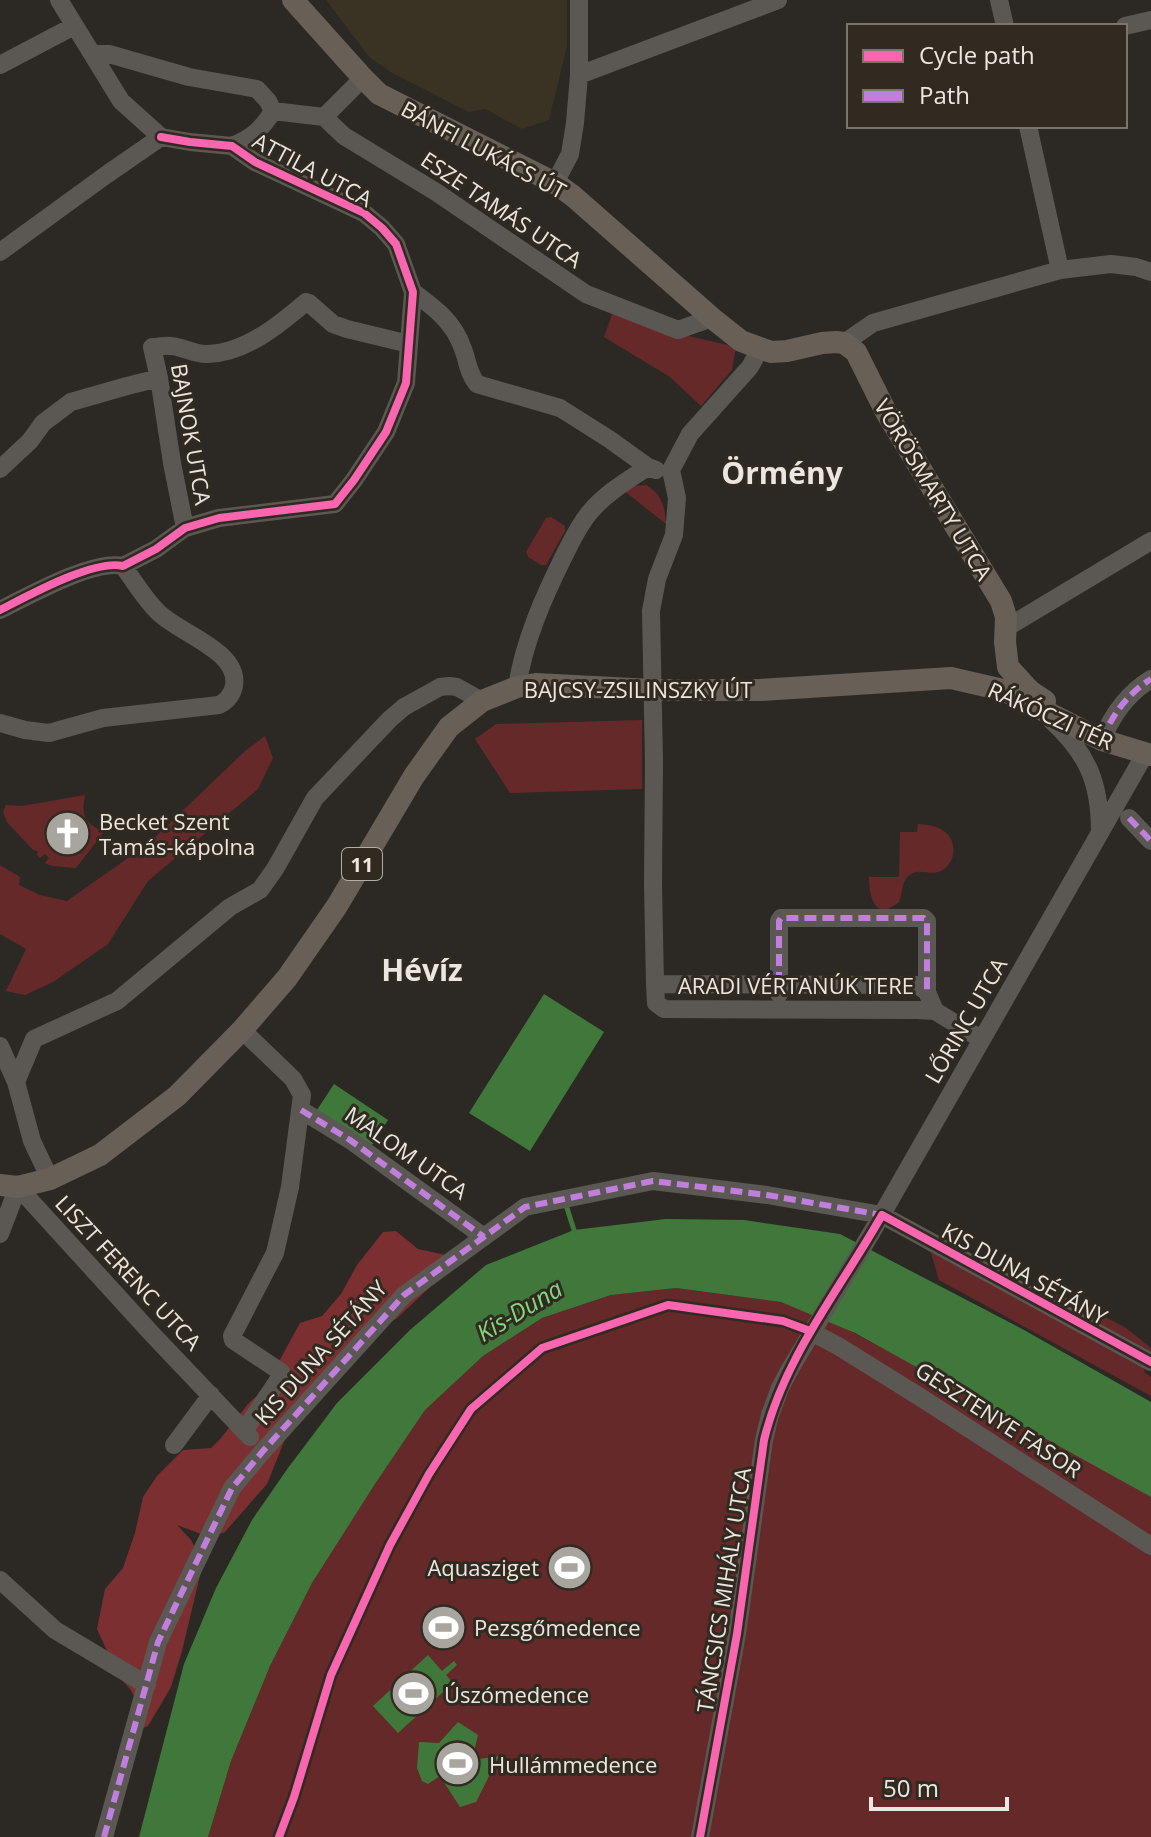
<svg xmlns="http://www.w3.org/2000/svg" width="1151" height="1837" font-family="'Open Sans',sans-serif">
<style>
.built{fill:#3a3223}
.green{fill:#66292a}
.forest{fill:#7b2f31}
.water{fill:#40783c}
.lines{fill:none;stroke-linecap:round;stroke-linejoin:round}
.stream{stroke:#40783c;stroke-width:5}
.minor{stroke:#5b5854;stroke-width:18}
.major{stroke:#685f56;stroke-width:22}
.quiet{stroke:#c07fdc;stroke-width:6;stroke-dasharray:12 6;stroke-linecap:butt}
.cycleway-casing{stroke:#302a20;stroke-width:13}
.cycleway{stroke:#f766af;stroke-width:8}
.labels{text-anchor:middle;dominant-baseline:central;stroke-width:6;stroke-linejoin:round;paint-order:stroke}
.shield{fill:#302a20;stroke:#b3aea6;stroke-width:2}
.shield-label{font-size:20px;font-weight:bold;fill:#ebe7e0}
.street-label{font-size:22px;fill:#ebe7e0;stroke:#302a20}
.poi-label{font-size:22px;fill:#ebe7e0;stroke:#302a20;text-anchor:start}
.water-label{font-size:24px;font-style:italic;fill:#83d87d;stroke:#302a20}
.district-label{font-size:30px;font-weight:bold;fill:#ebe7e0;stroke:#302a20}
</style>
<rect width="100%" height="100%" fill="#2c2924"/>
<path class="built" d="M326 0H567V46L549 120 522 129 485 109 469 112 394 74 370 58Z"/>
<path class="green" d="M614 309 680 334 736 347 732 370 701 406 670 377 604 337Z
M646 485C662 494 665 507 666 524L623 490 633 486Z
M551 517 565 526V531L546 565H541L528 557 526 552 546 518Z
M642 720V789L510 793 475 739 496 724Z
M265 736 273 758 258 789 148 881 108 944 53 982 25 995 6 991 26 949 0 934V865L20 877 19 885 40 895 67 901 148 844 245 751Z
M85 795C81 816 84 823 104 832L76 868 52 866 45 863 49 858 45 854 40 858 37 855 38 852 35 850H33L7 822 3 812 6 805 22 806Z
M918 824C926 825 935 825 942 830 958 839 957 863 941 871 931 876 920 868 911 874 901 880 903 892 899 902 875 922 869 897 869 877H899L900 832H917Z
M930 1250 1075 1301 1126 1328 1151 1348 1144 1372 1151 1377V1396L939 1280Z
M676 1288 781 1302 831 1321 943 1380 1151 1497V1837H208L231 1761 270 1666 312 1583 375 1484 425 1410 483 1356 542 1318 611 1295Z"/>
<path class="forest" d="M396 1231 418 1249 450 1256 445 1273 396 1319 358 1336 285 1439 267 1484 224 1533 201 1534 177 1525 191 1540 203 1563 182 1651 171 1687 148 1726 137 1730 126 1728V1725L132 1721 138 1703 130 1689 119 1677 97 1629 105 1589 123 1568 135 1533 143 1497 157 1476 183 1450 211 1448 221 1438 248 1404 264 1389 300 1323 322 1316 341 1294 357 1265 383 1232Z"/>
<path class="water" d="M544 994 604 1032 530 1151 469 1113Z
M334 1084 388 1120 372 1145 317 1110Z
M666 1219 744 1220 840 1234 1024 1330 1151 1402V1497L855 1333 781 1302 676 1288 611 1295 542 1318 483 1356 425 1410 375 1484 312 1583 270 1666 231 1761 208 1837H139L184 1664 216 1588 252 1520 288 1468 337 1403 410 1330 486 1265 574 1230Z
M428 1655 442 1671 454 1661 457 1665 446 1675 453 1683 398 1733 373 1706Z
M458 1722 478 1735 471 1764V1770L475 1771 479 1759 499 1756 476 1802 460 1807 440 1776 428 1784 422 1781 417 1768 419 1742 439 1743Z"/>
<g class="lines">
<path class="stream" d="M566 1205 574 1230"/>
<path class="minor" d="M59 0 121 101 161 137
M999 0 1005 26
M1125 26 1151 20
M92 54H109L189 77 257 89 268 101 273 111
M0 65 74 26
M579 75 778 0
M273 111 324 117 344 136 436 192 586 294 678 330 712 318
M324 117 363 78
M1028 126 1060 270
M232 146C253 137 261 130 273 111
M555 183 570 154 575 123 579 75V0
M0 252 106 175 161 137
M413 292C435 308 454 322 463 349 468 362 468 373 477 384L560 408 609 439 648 467
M844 343 873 323 1060 270 1111 264 1136 267 1151 272
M0 469 30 441 43 423 71 402 127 386 159 378
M671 470 690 434 750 367 760 349
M185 528 172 463 159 378 152 347C158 347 165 345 171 346 184 347 195 355 208 354 245 353 279 325 306 302L309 303 333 324 347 329 409 344
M0 610C28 596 94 559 123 566L156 549 185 528 219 518 335 504 354 480 386 432 406 383 413 292 396 244 382 228 364 213 255 162 232 146 190 142 161 137
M1006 628 1151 541
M517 687C524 641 544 596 565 554 572 540 579 525 590 512 606 493 628 480 648 467L656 470
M1052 721C1088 754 1100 783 1100 832
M0 723 25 730 49 733 103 718 219 705C227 701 232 695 234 686 240 650 177 633 157 611 144 598 134 581 123 566
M1102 740C1112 715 1128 693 1151 679
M1129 818 1151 841
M655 984 653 885 654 762 651 611 657 579 674 535 677 498 671 470
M779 994V921L781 918H924L927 921V992
M935 1011 927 992 917 985 655 984 656 1003 664 1009 917 1010 935 1011 981 1039
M242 1030 293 1079 302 1095 290 1187 275 1253 232 1336 233 1340 281 1372V1376L244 1431
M0 1046 16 1082 32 1141 50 1179
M16 1082 34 1039 117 1001 230 907 260 890 275 869 315 798 390 719 404 707 440 687 449 686 457 687 482 701
M301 1110 350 1140 484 1237
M0 1234 18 1187 152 1334 250 1437
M819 1336 838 1346 920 1397 1151 1546
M174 1445 211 1395
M0 1580 55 1630 147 1685
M104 1837 158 1642 232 1488 263 1451 404 1295 525 1207 653 1181 767 1195 882 1215 1151 1362
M700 1837 737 1634 764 1440 770 1415 780 1388 790 1369 873 1230 1145 754"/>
<path class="major" d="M293 0 363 78 379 94 555 183 573 196 712 318 741 341 771 352 787 351 822 343 836 342 844 343 856 352 886 412 1001 601 1006 617 1005 642 1008 667 1030 691 1045 701
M0 1185 18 1187 50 1179 100 1155 177 1096 242 1030 287 978 337 906 414 776 449 727 482 701 517 687 536 684 652 690H760L951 678 1003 690 1102 740 1151 755"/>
<path class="quiet" d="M1102 740C1112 715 1128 693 1151 679
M1129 818 1151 841
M779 984V921L781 918H924L927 921V992
M301 1110 350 1140 484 1237
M104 1837 158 1642 232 1488 263 1451 404 1295 525 1207 653 1181 767 1195 882 1215"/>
<defs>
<path id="cycleway" d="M0 610C28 596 94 559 123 566L156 549 185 528 219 518 335 504 354 480 386 432 406 383 413 292 396 244 382 228 364 213 255 162 232 146 190 142 161 137
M279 1837 294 1797 331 1675 390 1545 429 1474 471 1409 542 1348 668 1305 783 1321 810 1331
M700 1837 737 1634 764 1440C784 1357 841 1288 882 1215L1151 1362"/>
</defs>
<use href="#cycleway" class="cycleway-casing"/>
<use href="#cycleway" class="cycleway"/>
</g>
<defs>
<symbol id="church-disc" viewBox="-11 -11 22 22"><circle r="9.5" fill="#a8a49e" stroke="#302a20"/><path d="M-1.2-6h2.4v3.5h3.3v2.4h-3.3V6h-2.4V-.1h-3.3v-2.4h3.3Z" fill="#fff"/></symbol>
<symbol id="stadium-disc" viewBox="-11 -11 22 22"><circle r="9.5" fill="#a8a49e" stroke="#302a20"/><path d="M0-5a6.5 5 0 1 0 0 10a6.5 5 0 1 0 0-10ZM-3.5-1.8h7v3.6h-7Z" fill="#fff"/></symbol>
</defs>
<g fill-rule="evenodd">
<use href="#church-disc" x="42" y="808" width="51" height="51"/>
<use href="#stadium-disc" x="544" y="1542" width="51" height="51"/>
<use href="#stadium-disc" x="418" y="1602" width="51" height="51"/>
<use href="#stadium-disc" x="388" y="1668" width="51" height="51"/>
<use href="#stadium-disc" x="432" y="1738" width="51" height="51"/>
</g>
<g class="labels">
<rect class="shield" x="342" y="848" width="40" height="32" rx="6"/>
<g class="shield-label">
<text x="362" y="864">11</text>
</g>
<g class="street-label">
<text transform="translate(484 149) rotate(28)">BÁNFI LUKÁCS ÚT</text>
<text transform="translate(313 169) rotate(28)">ATTILA UTCA</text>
<text transform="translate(502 209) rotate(34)">ESZE TAMÁS UTCA</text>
<text transform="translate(192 434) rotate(80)">BAJNOK UTCA</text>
<text transform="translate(934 489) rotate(59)">VÖRÖSMARTY UTCA</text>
<text x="638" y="689">BAJCSY-ZSILINSZKY ÚT</text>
<text transform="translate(1051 715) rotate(24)">RÁKÓCZI TÉR</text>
<text x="796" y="985">ARADI VÉRTANÚK TERE</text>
<text transform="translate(965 1020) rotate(-60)">LŐRINC UTCA</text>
<text transform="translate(407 1152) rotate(35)">MALOM UTCA</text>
<text transform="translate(129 1272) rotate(47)">LISZT FERENC UTCA</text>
<text transform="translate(1025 1273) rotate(29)">KIS DUNA SÉTÁNY</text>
<text transform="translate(320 1352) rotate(-48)">KIS DUNA SÉTÁNY</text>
<text transform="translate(999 1419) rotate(33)">GESZTENYE FASOR</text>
<text transform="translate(723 1590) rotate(-81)">TÁNCSICS MIHÁLY UTCA</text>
</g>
<g class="poi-label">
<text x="99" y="821">Becket Szent<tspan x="99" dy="25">Tamás-kápolna</tspan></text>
<text x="539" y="1567" text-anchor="end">Aquasziget</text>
<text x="474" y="1627">Pezsgőmedence</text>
<text x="444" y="1694">Úszómedence</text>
<text x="489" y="1764">Hullámmedence</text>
</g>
<g class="water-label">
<text transform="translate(519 1310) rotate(-31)">Kis-Duna</text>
</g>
<g class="district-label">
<text x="782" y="472">Örmény</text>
<text x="422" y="969">Hévíz</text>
</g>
</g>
<rect x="847" y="24" width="280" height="104" fill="#302a20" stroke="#7b766d" stroke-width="2"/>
<rect x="863" y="50" width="40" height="12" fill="#f766af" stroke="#7b766d" stroke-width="2"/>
<text x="919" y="64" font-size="24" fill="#ebe7e0">Cycle path</text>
<rect x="863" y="90" width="40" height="12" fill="#c07fdc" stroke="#7b766d" stroke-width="2"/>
<text x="919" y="104" font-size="24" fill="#ebe7e0">Path</text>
<path d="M871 1797v12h136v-12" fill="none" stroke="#ebe7e0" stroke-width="4"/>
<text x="883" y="1797" font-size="24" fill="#ebe7e0" stroke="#302a20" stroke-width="6" paint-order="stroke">50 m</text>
</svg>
